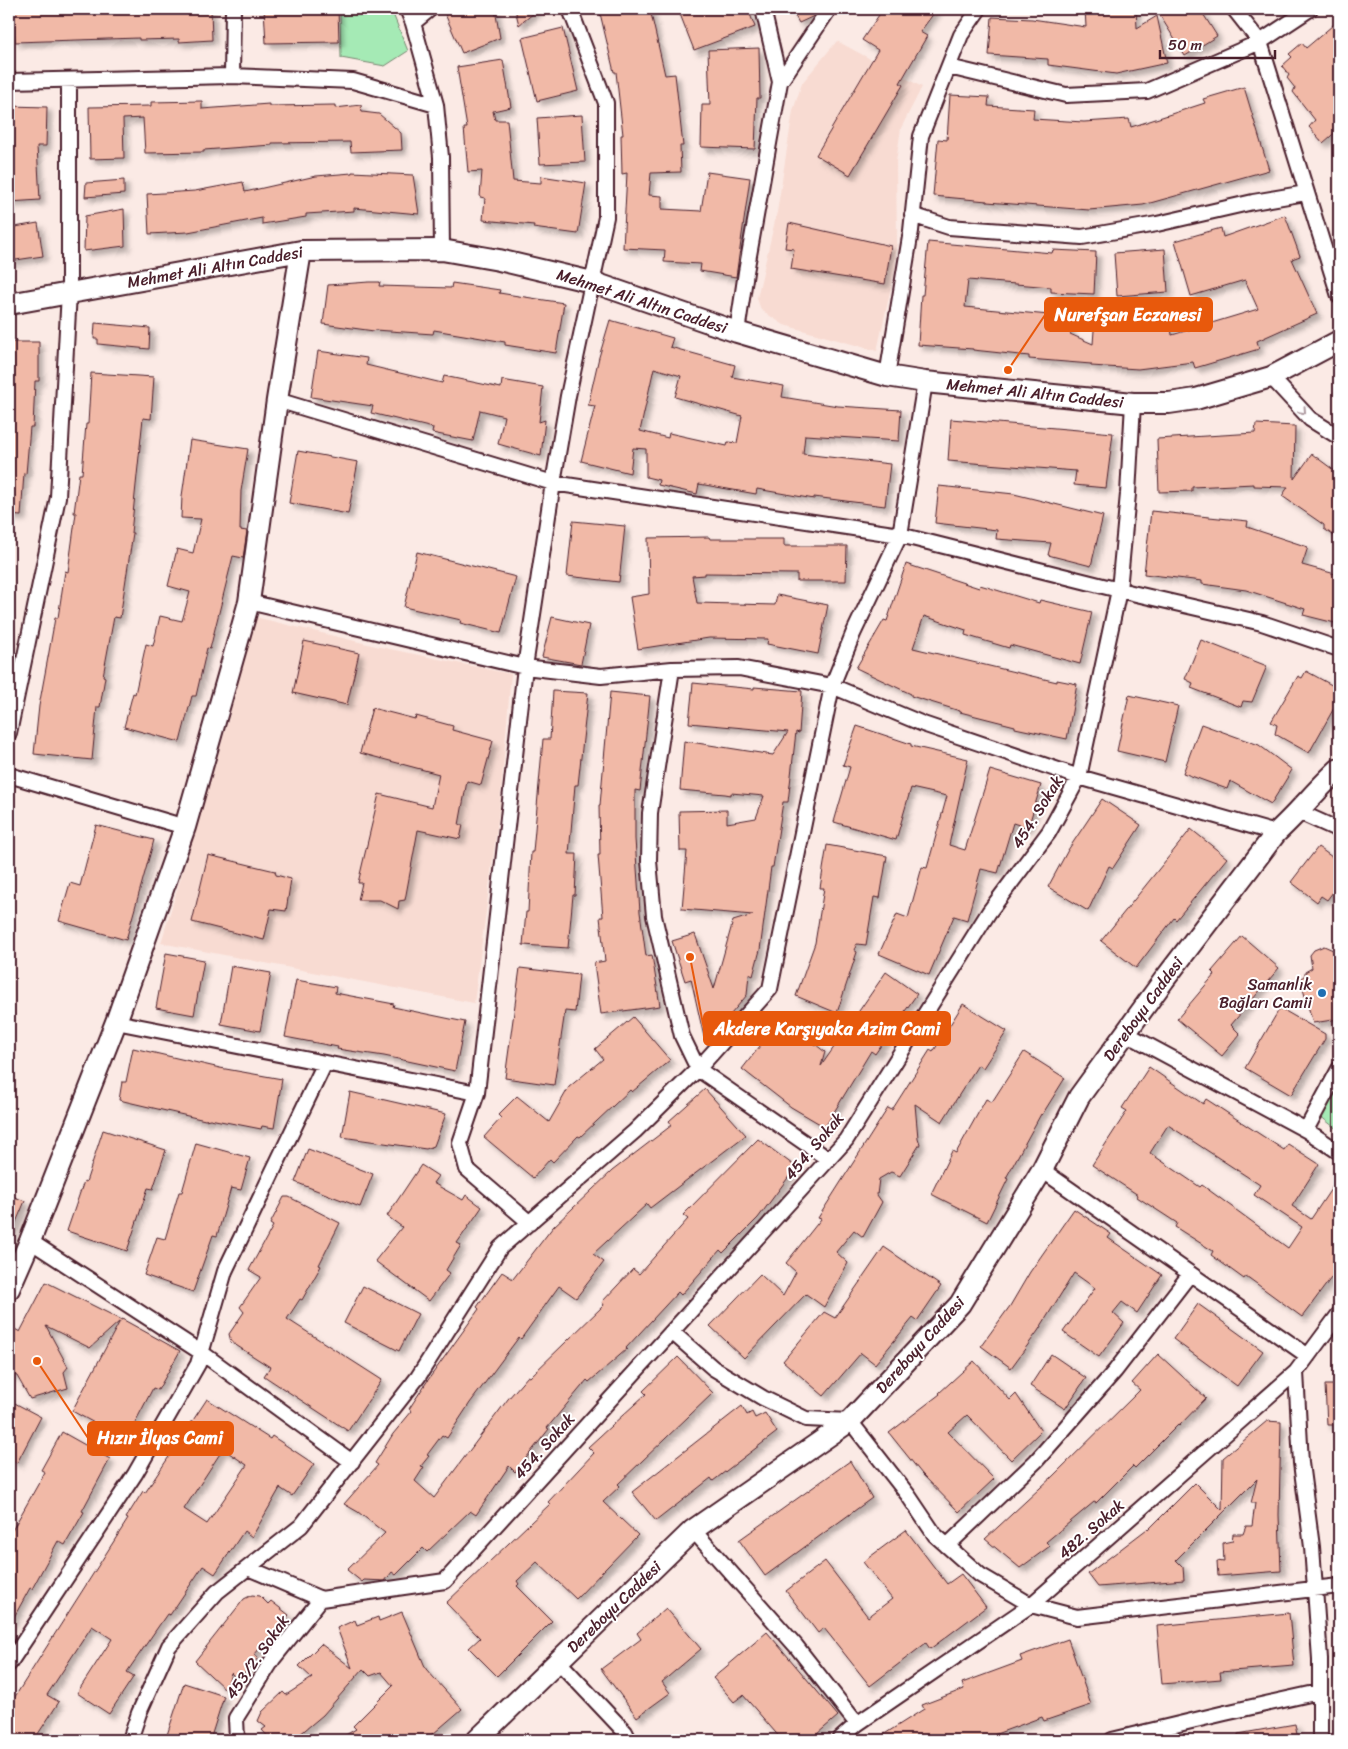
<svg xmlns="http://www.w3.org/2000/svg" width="1348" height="1749" font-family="Sriracha,sans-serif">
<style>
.built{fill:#f8dbd2}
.green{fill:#a5eab5;stroke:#788470}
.building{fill:#f1b9a7;stroke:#4a1f2b;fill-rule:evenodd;filter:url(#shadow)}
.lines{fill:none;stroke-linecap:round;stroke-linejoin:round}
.street-casing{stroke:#4a1f2b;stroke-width:18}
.secondary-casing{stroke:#4a1f2b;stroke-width:24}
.street{stroke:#fff;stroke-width:14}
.secondary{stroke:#fff;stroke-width:20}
.oneway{stroke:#ae9aa0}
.poi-dot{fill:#1f6fb2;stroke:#fff;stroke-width:2}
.labels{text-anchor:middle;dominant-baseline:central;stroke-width:4;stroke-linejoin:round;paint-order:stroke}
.street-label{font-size:16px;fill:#4a1f2b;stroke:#fff}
.poi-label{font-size:16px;fill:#4a1f2b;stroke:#fff;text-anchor:end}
.leader{fill:none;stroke:#e8590c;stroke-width:2}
.callout-dot{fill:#e8590c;stroke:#fff;stroke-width:2}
.callout{fill:#e8590c;stroke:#e8590c;stroke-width:2}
.callout-label{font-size:18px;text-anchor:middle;font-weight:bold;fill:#fff}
</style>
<defs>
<filter id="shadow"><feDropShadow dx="4.5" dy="4.5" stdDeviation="2.5" flood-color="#0004"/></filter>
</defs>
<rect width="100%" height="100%" fill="#fbeae5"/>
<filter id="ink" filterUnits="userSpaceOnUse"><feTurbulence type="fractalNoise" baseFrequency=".02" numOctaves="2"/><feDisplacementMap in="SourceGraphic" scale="10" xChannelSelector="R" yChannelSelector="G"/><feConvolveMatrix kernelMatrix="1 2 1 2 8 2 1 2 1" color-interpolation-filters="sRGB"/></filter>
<g filter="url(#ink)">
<path class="built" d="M837 41 922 87 901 128 896 162 897 240 895 269 877 351 784 325 761 310 757 298 777 212 793 111 802 83Z
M255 617 380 647 511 674 500 803 474 1003 161 943 228 721Z"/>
<path class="green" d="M340 9H391L408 51 385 66 341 58Z
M1339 1085V1131L1320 1116Z"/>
<path class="building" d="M13 9H211L212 40 179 42V39L139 40V38L15 42Z
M264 9H338L339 42 266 43Z
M458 9H495L500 38 462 53 445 14Z
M515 9H539L519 25Z
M599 9H650L665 75 675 74 683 146H680L681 172 651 173 649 195 662 196V209L701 211 707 172 750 178 736 277 700 271 701 264 664 262 665 250 623 248 627 173 622 174 621 135H623L616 72H614Z
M678 9H748L755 27 694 50Z
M791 9H819L814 16 799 23Z
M883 9H937L920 32 927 36 900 83 903 85 850 175 816 155 878 50 862 40Z
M1085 9H1136L1137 28 1157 16 1167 63 1116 74 1048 65V59L989 55 992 17 1032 19 1086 27Z
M1167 9H1200L1217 36 1185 56 1159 14Z
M1339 20V129L1323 143 1309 127 1315 120 1293 92 1295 88 1287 78 1289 75 1282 66 1292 57 1289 54 1302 43 1306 48Z
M563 28 578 91 537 101 522 38Z
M759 48 760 98H757L755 149 701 147 702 105H710L708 50Z
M503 60 511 107 493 111 495 120H507L513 181 541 183V176L586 183 578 234 533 228 534 225 483 220 485 198 480 197 482 171 468 172 464 128H467L457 67Z
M1244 87 1269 170 1143 205 1089 210 987 202V201L933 196 938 139 947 140 950 95 989 97 988 106 1034 109 1033 119 1084 122 1129 119 1131 127 1205 103 1203 99Z
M202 101V109L269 104V106L335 105V108L361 105 362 112 379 114 401 133 402 150 351 152 350 142 272 143V145L204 150V152L145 153 143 118 123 119 124 158 90 159 89 107 151 106V102Z
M9 106 47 107 46 146H37L40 200 9 202Z
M582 115 585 162 540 164 537 118Z
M352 172 413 175 419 214 354 208V211L306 214V217L262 224V218L188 232 149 234 147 194 195 191 243 182 245 192 316 176 352 173Z
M124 180V194L85 197 86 183Z
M124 209 125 246 84 251 85 216Z
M1285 215 1300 256 1292 259 1317 314 1257 341 1259 349 1195 368 1193 362 1138 369 1091 366V364L1029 359V356L973 350V349L918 345 921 295H923L928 242 1052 253 1053 250 1096 252 1094 294 1051 292V287L968 280 965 307 1070 317V334L1093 344 1095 317 1131 319 1132 325 1170 319 1172 335 1258 309 1245 280 1191 296 1175 241 1221 228 1223 237Z
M38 223 43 256 9 261V228Z
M789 223 891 246 885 284 791 269 794 249 785 248Z
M1165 249 1168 292 1117 296 1114 253Z
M369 282H380L379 286 451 288 452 283 500 290 499 293 564 303 556 353 505 345V342L434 330 433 334 375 330 374 331 323 324 328 285Z
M610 320 673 338 670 347 735 365 732 377 784 386 782 397 838 406 901 410 899 441 805 435 803 454 890 464 885 506 814 497V499L757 489 756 494 699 484 697 494 658 485 659 480 646 477V449L633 448 630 473 581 461 595 406 588 405 599 357ZM654 368 681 376 675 397 742 416 737 443 728 442 727 446 669 433 668 438 640 431Z
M95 323 150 328 149 349 98 344V339H94Z
M9 342H39V381H35L33 427H30L26 474 24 473 21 516 9 515Z
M318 351 367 358 366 365 442 383 444 376 501 388 502 380 543 387 539 422 545 420 541 456 498 444 504 416 480 410 473 441 432 433 433 428 371 413 373 406 311 397Z
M91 373 154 377 151 419 143 418 131 533H133L120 618 114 617 103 676 105 677 100 707H97L92 760 34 754 39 706 49 652 55 618H58L65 571 68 572 76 513H74L79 474H82L86 424H88Z
M951 419 1113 433 1106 488 1074 485 1076 471 948 461Z
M1256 424 1295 426 1294 479 1312 454 1339 474V539L1324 529V525L1282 496 1288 487 1254 486V484L1192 487V491L1159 492 1157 439 1255 433Z
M190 440 248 449 241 491 240 530 247 531 243 558 233 556 210 649 207 648 196 696H192L180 742 124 727 133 693 135 694 146 644 153 646 160 616 182 621 190 592 168 586 177 549 193 553 201 519 181 518 182 496Z
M298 451 358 462 348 514 289 503Z
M939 486 1014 494 1103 516 1091 566 1048 555 1051 543 996 539 997 530 935 523Z
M1151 511 1248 521 1247 527 1308 547 1302 565 1339 575V624L1303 615 1305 609 1246 590 1202 584V581L1144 574Z
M573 521 625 526 619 582 567 576Z
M709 537 710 539H784V546H847L846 581H797V574L705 573V575L692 576 697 603 775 605 777 595 828 605 818 654 767 644 768 639 709 638 638 649 630 597 649 594 648 538Z
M417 552 516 577 501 633 460 623 461 620 404 607Z
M906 564 979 588 980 585 1039 603 1040 600 1092 612 1080 664 1010 645 1009 648 965 635 966 630 924 616 913 648 1057 682V680L1077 684 1067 739 1015 728V726L960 712V711L911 696V694L856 668 884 620 887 621Z
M552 617 589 625 581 664 542 657Z
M1201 640 1267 666 1252 702 1243 701 1241 707 1191 688 1193 683 1185 679Z
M304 641 359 653 347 705 293 693Z
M1306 671 1339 689V699L1309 753 1275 734 1277 725 1271 722 1298 676 1302 678Z
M693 683 754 689V687L802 691 799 733 796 732 788 802H783L773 867H771L760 950 753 976 749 974 747 995 731 1014 704 1037 691 979 685 981 672 941 695 934 714 989 733 921 753 915 682 909 687 851H680L679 811 727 810V823L756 818 764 796 731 793V795L725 794 680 790 684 741 773 755 788 732 689 723Z
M553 691 588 693 578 785H575L569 854H577L575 895H573L568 948 523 945 526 912H528L531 852H533L543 739H550Z
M610 692 650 696 640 791 635 790V839L640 912 646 956 652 955 660 1006 601 1014 594 963 605 961 600 917H603L598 855H600L599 805H600Z
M1129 695 1178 706 1165 762 1117 751Z
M372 708 415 719 416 716 453 726 452 730 493 741 481 785 467 781 459 825H463L460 839 418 830 405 900 399 901 398 909 380 900H358L362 883H358L379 794 432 807 439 774 360 753Z
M1201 724 1259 745 1292 770 1271 804 1230 781 1227 789 1183 773Z
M857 726 911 744V746L968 759 949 845 965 850 990 770 1041 785 1028 828 1013 823 998 873 981 869 967 920 954 916 929 975 879 954 897 914 908 918 922 867 927 868 947 796 911 788 896 840 834 822 850 767 843 765Z
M1102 799 1141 825 1113 868 1109 866 1088 911 1048 887 1068 850Z
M96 825 154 840 126 940 59 921 70 883 80 886Z
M1191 829 1227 858 1176 920 1174 918 1136 968 1101 941Z
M827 845 887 856 880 898 874 897 866 945 857 944 854 950 857 952 837 1013 796 996 815 943 824 888H820Z
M1318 847 1339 862V884L1327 900 1321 896 1317 902 1291 882Z
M208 855 275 871 276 875 291 879 286 911 271 909 264 940 192 922Z
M1242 936 1279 968 1231 1025 1240 1034 1222 1056 1177 1019 1215 974 1212 971Z
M1324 946 1333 950 1339 960V1019L1313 1023 1300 979 1305 975V972L1312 968 1310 955 1314 950Z
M166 953 204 960 194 1015 156 1008Z
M231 966 271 973 260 1031 221 1024Z
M520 968 579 975 575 1012 565 1011 554 1085 505 1078Z
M886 972 917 994 875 1054 871 1051 825 1127 791 1107 742 1069 782 1018 825 1052 821 1066Z
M296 980 336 987 335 993 394 1004 393 1007 465 1022 455 1071 384 1056 337 1049 338 1047 285 1037Z
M963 1004 1007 1031 983 1068 978 1065 942 1122 915 1104 918 1138 920 1144 900 1176 891 1172 879 1179 877 1195 882 1202 863 1237 854 1230 836 1252 848 1263 824 1307 806 1294 744 1358 710 1326 760 1274 783 1296 796 1272 786 1263 821 1219 818 1218 888 1108 892 1110 930 1050 933 1052Z
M1280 1008 1325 1034V1039L1291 1095 1245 1068Z
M633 1017 670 1060 632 1092 630 1090 580 1137 578 1136 553 1162 550 1159 533 1178 484 1137 501 1118 498 1115 517 1096 549 1122 569 1087 603 1059 595 1049Z
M133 1048 220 1068 282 1079 274 1128 262 1126 261 1129 210 1119 205 1120 119 1100 122 1082H126Z
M1024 1052 1065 1078 1042 1115 1041 1114 1006 1178 1008 1179 987 1222 931 1194 952 1151 956 1153 986 1099 992 1102Z
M1149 1067 1203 1104 1206 1099 1284 1150 1288 1144 1319 1164 1292 1206 1311 1219 1339 1177V1277L1334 1274 1302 1317 1246 1276 1244 1279 1211 1255 1213 1251 1175 1227 1177 1223 1137 1197 1138 1195 1092 1165 1127 1111 1122 1108ZM1168 1125 1260 1185 1254 1195 1302 1227 1288 1248 1202 1185 1200 1187 1150 1153Z
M705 1089 746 1135 650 1208 647 1204 593 1254 604 1262 576 1298 559 1286 521 1339 519 1337 470 1403 447 1438 442 1435 427 1455 429 1456 421 1466 424 1467 415 1481 434 1498 508 1399 528 1376 530 1377 604 1305 602 1302 633 1269 639 1274 688 1219 683 1215 758 1139 796 1167 758 1218 723 1253 720 1250 681 1295 678 1292 626 1348 627 1349 589 1382 587 1380 547 1428 549 1429 515 1472 509 1466 476 1515 470 1511 427 1552 423 1548 396 1575 392 1572 385 1581 364 1580 362 1582 347 1570 385 1533 358 1512 344 1504 378 1465 375 1463 393 1434 412 1411 409 1409 428 1380 479 1309 477 1307 502 1272 513 1279 553 1227 612 1171 672 1125 669 1121Z
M350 1092 446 1114 434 1146 426 1149 342 1137Z
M103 1130 166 1150 153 1189 148 1188 127 1251 67 1231 84 1181 86 1182Z
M196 1143 250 1158 241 1190 231 1188 217 1236 213 1235 193 1292 144 1275 157 1237 165 1239 179 1192H182Z
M308 1149 373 1174 360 1207 295 1182Z
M421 1165 438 1176 433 1183 463 1200 466 1195 482 1207 457 1243 461 1245 446 1270 450 1273 429 1301 375 1261 402 1227 387 1216Z
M9 1195 25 1201 9 1239Z
M284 1197H289L340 1223 319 1265 321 1266 302 1300 300 1299 287 1319 382 1380 348 1431 264 1376 270 1367 231 1342 229 1334 244 1312 240 1307 261 1277 249 1270 273 1226 270 1224Z
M1074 1209 1111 1234 1108 1238 1162 1275 1137 1313 1122 1302 1113 1313 1124 1323 1099 1357 1063 1332 1095 1288 1074 1273 1038 1331 1011 1368 981 1346 1010 1306 1030 1272Z
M884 1247 941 1286 917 1321 913 1318 875 1364 861 1353 824 1396 783 1361 824 1312 835 1318Z
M46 1282 122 1320V1319L180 1351 158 1390 153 1388 126 1440 72 1411 120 1321 90 1348 46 1326 68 1367 64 1372 68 1388 30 1399 17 1376 9 1373V1340L13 1328 20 1332Z
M363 1286 418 1314 399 1351 344 1323Z
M1198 1304 1263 1351 1237 1386 1173 1339Z
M1051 1354 1086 1378 1065 1409 1030 1386Z
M1158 1354 1206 1398 1179 1426 1178 1425 1135 1468 1133 1466 1096 1503 1094 1502 1046 1542 1050 1546 1020 1568 985 1539 1053 1476 1140 1390 1132 1383Z
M678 1357 713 1393 618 1484 620 1486 603 1502 638 1535 576 1599 537 1562 517 1581 519 1584 517 1586 552 1621 497 1676 469 1648 480 1638 446 1603 550 1504 548 1502 594 1453 588 1447 646 1394 643 1391Z
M974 1361 1010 1400 1016 1394 1041 1431 1011 1460 967 1415 948 1432 994 1479 959 1512 922 1474 889 1433 940 1394 939 1393Z
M1325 1385H1339V1425H1327Z
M207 1399 270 1439 272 1436 314 1464 292 1496 280 1488 252 1537 244 1531 215 1574 203 1566 170 1615 167 1614 127 1672 134 1676 109 1714 77 1693 112 1639 92 1626 47 1695 59 1702 34 1740H9V1706L128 1519 126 1518 143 1491 145 1493ZM223 1449 247 1465 207 1524 184 1509Z
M9 1400 41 1417 17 1463 9 1458Z
M742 1406 747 1415 752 1412 755 1418 765 1413 777 1432 713 1481 711 1478 656 1521 632 1492Z
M1267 1421 1281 1422 1279 1515 1281 1571 1218 1576 1217 1561 1224 1562 1223 1543 1232 1541 1233 1534H1243L1246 1526H1252L1255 1503H1251L1257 1479 1176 1560 1183 1567 1184 1580 1098 1587 1088 1574 1147 1529 1148 1530 1195 1483 1222 1510 1223 1458Z
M62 1432 110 1459 82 1511 84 1512 65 1545 58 1541 32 1589 30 1588 9 1626V1536L45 1472 41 1470Z
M850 1461 872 1498 765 1576 739 1540Z
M906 1530 947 1584 961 1574 986 1607 930 1649 926 1643 870 1686 824 1628 818 1633 786 1591 825 1561 868 1617 892 1599 863 1562Z
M252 1595 260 1596 268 1604 271 1601 289 1615 254 1655 258 1658 238 1680 231 1673 226 1690 195 1661 244 1599Z
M666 1608 701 1649 662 1682 670 1693 637 1717 601 1669 641 1639 637 1633Z
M402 1612 426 1669 462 1709 426 1740H337L356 1729 353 1726 393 1686 381 1672 370 1676 363 1669 323 1715 293 1740H271L262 1730 266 1727 258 1721 262 1712 283 1692 286 1695 312 1678 299 1666 321 1644 352 1668 337 1628 355 1620 357 1625 378 1617 379 1621Z
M1289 1613 1294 1666 1220 1672 1221 1679 1162 1684 1157 1626Z
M767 1632 838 1716 810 1740H782L743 1695 734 1702 713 1678Z
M1068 1639 1091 1705 1044 1721 1042 1717 980 1740H875L924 1709 922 1705 964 1689 962 1683 1022 1661 1020 1656Z
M184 1683 224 1696 210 1740H173L166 1738Z
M1295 1724 1298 1740H1238V1734Z"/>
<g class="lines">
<defs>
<path id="street" d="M407 9 413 23 436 105 441 157 442 250
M1234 9 1260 42 1339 296
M413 23 430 9
M949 67 1066 95 1147 91 1260 42 1310 9
M232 76 233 9
M9 81 232 76 353 81 436 105
M780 82 829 9
M912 215 949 227 1082 237 1157 224 1253 202 1306 193
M737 332 746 272 780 82 763 9
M887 376 911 231 921 136 961 35 979 9
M1271 377 1310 419 1339 437
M277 400 553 483 900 535 1119 590 1262 623 1339 649
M249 602 525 667 601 676 672 669 739 668 832 686 923 724 1079 777 1276 833
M672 669 650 813 649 861 654 916 682 1036 698 1069 828 1159
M9 733 58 497 69 292V81
M9 775 185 827
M1299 812 1339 830
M116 1022 477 1093 525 667 553 483 568 396 606 217V103L570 9
M1125 1033 1306 1130 1339 1152
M477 1093 460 1143 467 1169 530 1223
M1306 1130 1339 1069
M1042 1170 1308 1356
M30 1241 202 1353 352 1462
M672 1332 713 1368 763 1398 806 1419 850 1421 908 1495 935 1535 980 1575 1031 1605 1077 1617 1339 1586
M1296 1372 1301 1463 1312 1547 1320 1659V1740
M693 1530 796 1646 857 1724
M947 1546 1036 1461 1115 1371 1190 1274
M248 1568 321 1599 445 1581 846 1140 989 912 1049 832 1079 777 1119 590 1128 494 1133 403
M558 1661 625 1732 629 1740
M9 1664 135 1474 198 1364 225 1271 325 1063
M130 1740 139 1713 169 1646 217 1592 301 1526 418 1377 500 1248 635 1131 698 1069 770 989 832 686 853 634 900 535 925 382
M237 1740 236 1718 273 1659 321 1599
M839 1740 857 1724 1031 1605 1296 1372 1339 1314
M1112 1740 1225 1713 1319 1692"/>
<path id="secondary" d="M9 304 301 251 442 250 499 260 592 282 737 332 887 376 925 382 1133 403H1169L1196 399 1271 377 1339 341
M9 1289 30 1241 116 1022 185 827 249 602 277 400 301 251
M477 1740 693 1530 850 1421 960 1304 1042 1170 1079 1097 1164 980 1276 833C1299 812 1317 789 1339 769"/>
</defs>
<use href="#street" class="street-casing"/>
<use href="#secondary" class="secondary-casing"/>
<use href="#street" class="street"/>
<use href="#secondary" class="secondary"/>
</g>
<defs><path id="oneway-chevron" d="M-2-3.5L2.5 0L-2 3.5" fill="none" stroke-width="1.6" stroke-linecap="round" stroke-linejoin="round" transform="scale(1.25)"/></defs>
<use class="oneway" href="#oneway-chevron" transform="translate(1303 411) rotate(47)"/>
</g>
<circle class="poi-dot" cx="1322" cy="993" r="5"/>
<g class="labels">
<g class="street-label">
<text transform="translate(215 267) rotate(-10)">Mehmet Ali Altın Caddesi</text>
<text transform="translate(642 301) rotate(18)">Mehmet Ali Altın Caddesi</text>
<text transform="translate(1035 393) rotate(6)">Mehmet Ali Altın Caddesi</text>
<text transform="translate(1037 812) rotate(-58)">454. Sokak</text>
<text transform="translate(1143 1009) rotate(-54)">Dereboyu Caddesi</text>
<text transform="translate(814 1146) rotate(-50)">454. Sokak</text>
<text transform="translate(920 1345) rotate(-48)">Dereboyu Caddesi</text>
<text transform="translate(544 1446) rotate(-48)">454. Sokak</text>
<text transform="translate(1091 1529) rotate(-41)">482. Sokak</text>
<text transform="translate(614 1607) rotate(-44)">Dereboyu Caddesi</text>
<text transform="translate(257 1657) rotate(-55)">453/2. Sokak</text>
</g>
<g class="poi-label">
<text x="1312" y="984">Samanlık<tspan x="1312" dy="18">Bağları Camii</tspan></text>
</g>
</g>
<path class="leader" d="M1008 370L1045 315M690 957L704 1029M37 1361L88 1438"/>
<g class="callout-dot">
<circle cx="1008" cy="370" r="5"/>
<circle cx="690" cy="957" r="5"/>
<circle cx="37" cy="1361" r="5"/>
</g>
<g class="callout">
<rect x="1045" y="298" width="167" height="33" rx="5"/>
<rect x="704" y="1012" width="246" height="33" rx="5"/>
<rect x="88" y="1422" width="145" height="33" rx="5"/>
</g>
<g class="callout-label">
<text x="1128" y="321">Nurefşan Eczanesi</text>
<text x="827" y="1035">Akdere Karşıyaka Azim Cami</text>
<text x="160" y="1444">Hızır İlyas Cami</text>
</g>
<rect width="1348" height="1749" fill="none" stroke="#fff" stroke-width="30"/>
<rect x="15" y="15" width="1318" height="1719" fill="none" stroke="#4a1f2b" stroke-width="2" filter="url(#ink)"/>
<path d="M1160 50v8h115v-8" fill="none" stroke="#4a1f2b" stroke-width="2.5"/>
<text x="1168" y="50" font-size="15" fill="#4a1f2b" stroke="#ffffff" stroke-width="4" paint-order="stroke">50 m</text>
</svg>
